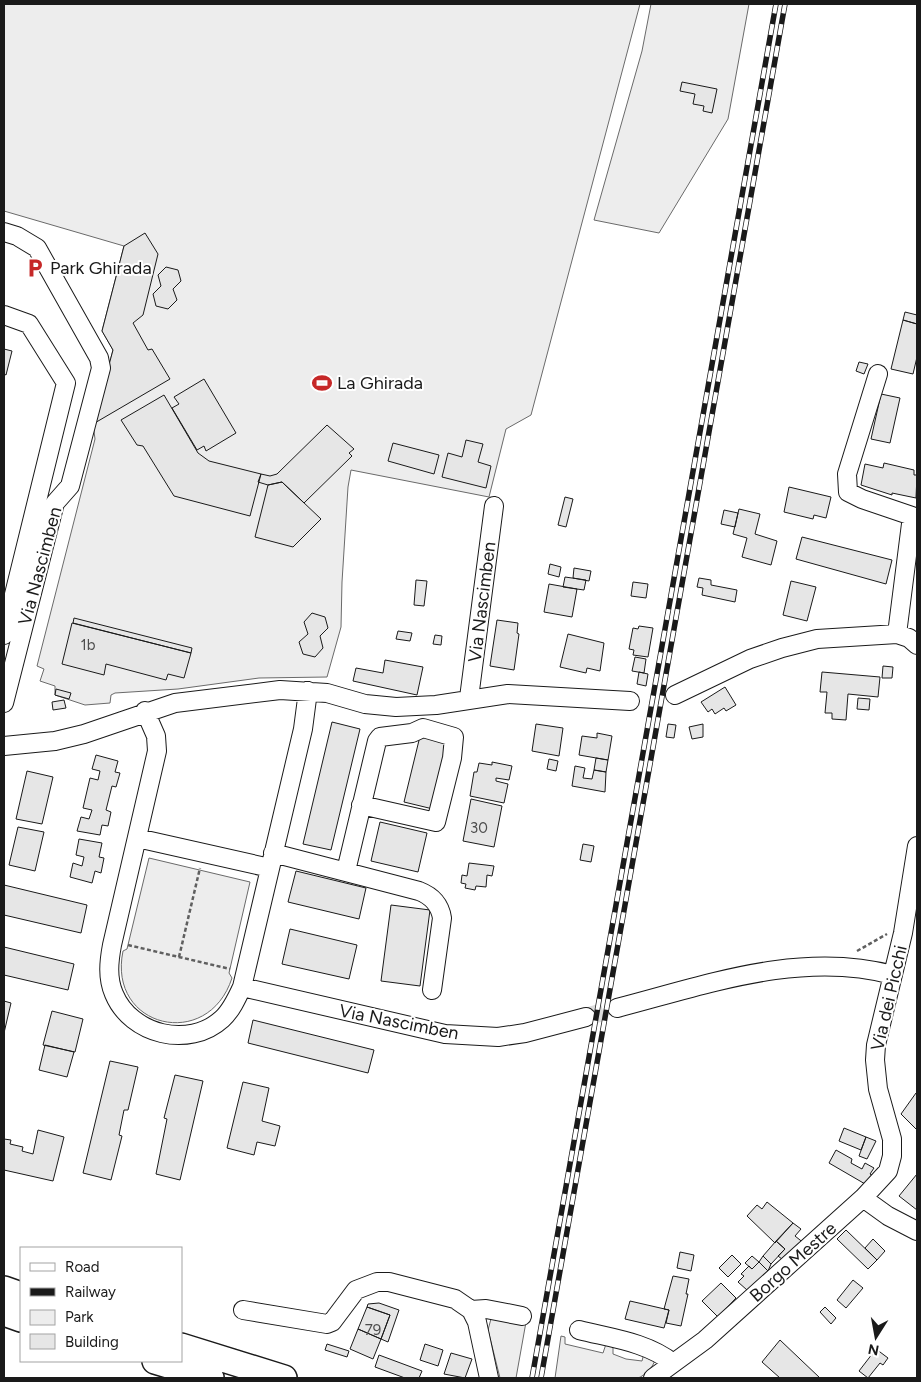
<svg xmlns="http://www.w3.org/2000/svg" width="921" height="1382" font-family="Figtree,sans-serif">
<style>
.green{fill:#ededed;stroke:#6a6a6a}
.building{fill:#e6e6e6;stroke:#1a1a1a}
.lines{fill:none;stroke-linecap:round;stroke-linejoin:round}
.minor-tunnel{stroke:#ddd;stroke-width:18;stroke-dasharray:18 9;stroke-linecap:butt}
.minor-casing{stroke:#1a1a1a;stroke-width:20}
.highway-casing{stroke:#1a1a1a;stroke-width:28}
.path{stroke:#5f5f5f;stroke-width:2.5;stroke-dasharray:4 2.5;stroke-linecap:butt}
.minor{stroke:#fff;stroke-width:18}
.highway{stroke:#fff;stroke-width:25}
.rail-casing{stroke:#1a1a1a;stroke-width:5.5}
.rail{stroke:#fff;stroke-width:4;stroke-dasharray:11;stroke-linecap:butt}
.labels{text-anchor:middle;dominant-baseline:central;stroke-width:4;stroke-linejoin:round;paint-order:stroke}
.number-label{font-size:15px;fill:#4d4d4d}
.poi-label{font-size:18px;fill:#1a1a1a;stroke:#fff;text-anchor:start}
.street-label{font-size:18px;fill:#1a1a1a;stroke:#fff}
</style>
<rect width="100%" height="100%" fill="#fff"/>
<path class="green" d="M4 4H640L531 415 506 429 489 497 351 470 348 487 342 582 341 627 327 677 259 678 178 689 115 693 111 695 110 703 85 705 55 695V686L40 681 44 669 37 666 95 439 93 424 113 350 102 331 124 246 4 211Z
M651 4H749L728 119 659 233 594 220 642 51Z
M149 858 250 882 229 973 232 978C208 1052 107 1028 123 951L127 949Z
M492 1315 526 1322 516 1378H500L488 1330Z
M561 1336 565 1337V1344L603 1353 606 1344 613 1347V1354L626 1359 642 1361 644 1353 655 1359C654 1367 644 1376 638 1378 631 1381 567 1378 555 1378Z"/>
<path class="building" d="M682 82 717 89 712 113 703 111 704 106 693 104 695 94 680 91Z
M145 233 158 254 143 315 133 323 148 350 152 349 170 379 93 424 113 350 102 331 124 246Z
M166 267 178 270 181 281 173 289 177 300 168 309 156 306 153 294 161 286 158 275Z
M905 312 917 315V324L903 320Z
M903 320 917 324V357L913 374 891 369Z
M4 349 12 351 6 375 4 374Z
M859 362 868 364 864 374 856 371Z
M204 379 236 433 206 451 204 446 197 450 172 408 179 404 174 397Z
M881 394 900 398 890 443 871 439Z
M164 395 198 453 209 461 261 474 250 516 174 496 143 446 137 445 121 420Z
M327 425 354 449 349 453 352 456 304 503 282 482 268 485 258 482 261 474 270 476 277 474Z
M466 440 483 444 478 462 491 466 486 488 442 477 448 453 462 457Z
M393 443 439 455 434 474 388 461Z
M884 463 914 470V475H917L916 498 892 493V495L861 485 865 464 883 468Z
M282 482 321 519 293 547 255 537 268 485Z
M789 487 831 497 826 518 814 515 813 519 784 512Z
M565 497 573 499 566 527 558 525Z
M739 509 760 514 755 534 777 541 771 565 742 557 747 538 733 534Z
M724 510 738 513 735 527 721 524Z
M802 537 892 560 886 584 796 559Z
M550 564 561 567 559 577 548 574Z
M574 568 591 571 589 581 573 578Z
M565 577 586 580 584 590 563 587Z
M699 578 711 580V585L737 590 735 602 702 595 703 588 697 587Z
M416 580 427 581 424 606 414 605Z
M791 581 816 587 807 621 783 615Z
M633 582 648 584 646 598 631 596Z
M549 584 577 589 572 617 544 612Z
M312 613 325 617 328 628 320 636 323 648 315 657 303 654 299 642 308 634 304 622Z
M74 618 192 648 191 653 73 623Z
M497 620 518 623 517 633 519 634 514 670 490 666Z
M72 623 191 653 184 678 168 674 166 680 106 664 104 675 62 664Z
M639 626 653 628 648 657 633 655 634 650 629 649 633 628 638 629Z
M398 631 412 633 410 641 396 639Z
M568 634 604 643 600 671 587 668 586 673 560 667Z
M435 635 442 636 441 645 433 644Z
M635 657 646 659 644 673 632 671Z
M385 660 423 667 417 695 353 681 356 668 383 673Z
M883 666 893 667 892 678H882Z
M639 672 648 674 646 686 637 684Z
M822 672 880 677 878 697 848 694 846 720 832 719V713H825L827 692H820Z
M725 687 736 705 726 711 724 708 715 714 712 709 708 712 701 702Z
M56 689 71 693 69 699 55 695Z
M858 698 870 699 869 710 857 709Z
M64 700 66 708 53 710 52 702Z
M332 722 360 729 331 850 303 844Z
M536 724 563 728 559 756 532 751Z
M668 724 676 725 674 738 666 737Z
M703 724V737L692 739 689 727Z
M421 732 450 739 433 809 404 802Z
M597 733 612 736 608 760 579 755 582 736 597 738Z
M96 755 118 761 115 772 120 773 116 787 112 786 106 810 111 812 108 826 102 825 100 835 77 831 81 817 89 819 92 810 83 808 90 778 98 780 100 771 92 769Z
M596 758 608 760 606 772 594 770Z
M549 759 558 761 556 771 547 769Z
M492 762 512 766 509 780 496 778V781L508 784 504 803 470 796 474 772H477L479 763 492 765Z
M575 766 585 768 583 778 592 779 594 770 606 772 605 792 572 786Z
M27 771 53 777 42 824 16 819Z
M471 799 502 806 494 847 463 841Z
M380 822 427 833 418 872 371 861Z
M18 827 44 832 35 871 9 865Z
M79 839 102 843 99 857 104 858 101 873 95 871 92 883 70 877 73 863 82 866 84 857 76 855Z
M583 844 594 846 591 862 580 860Z
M469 863 494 866 492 876 487 875 486 887 476 886 475 890 465 888 466 884 461 883 462 875 467 876Z
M296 871 366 888 359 919 288 902Z
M4 885 87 905 81 933 4 915Z
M391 905 430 910 420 986 381 981Z
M290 929 357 945 349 979 282 964Z
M4 947 74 964 68 990 4 975Z
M4 1001 11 1003 4 1033Z
M52 1011 83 1019 75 1052 43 1045Z
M253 1020 374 1050 368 1073 248 1043Z
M45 1045 74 1052 67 1077 39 1070Z
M110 1061 138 1067 128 1110H124L119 1135 122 1136 111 1180 83 1173Z
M175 1075 203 1081 180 1180 156 1174 167 1119 164 1118Z
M243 1082 269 1088 262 1121 280 1126 275 1146 257 1142 254 1155 227 1148Z
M916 1093H917V1130L901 1114Z
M844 1128 866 1137 861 1150 839 1141Z
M38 1130 64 1137 53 1181 4 1170V1139L11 1140 10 1144 23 1147 22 1151 33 1154Z
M866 1137 876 1141 867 1159 859 1156Z
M836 1150 852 1159 851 1163 862 1169 865 1163 874 1168 870 1174 878 1179 872 1188 829 1163Z
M917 1174V1210L899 1196Z
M767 1202 793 1223 775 1243 747 1216 757 1205 762 1209Z
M793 1223 801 1229 795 1236 805 1244 787 1263 778 1256 785 1249 776 1241Z
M846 1230 877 1260 868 1269 837 1239Z
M873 1239 885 1251 877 1260 865 1248Z
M776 1241 785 1249 771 1264 763 1256Z
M680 1252 694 1255 691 1271 677 1268Z
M732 1255 741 1264 728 1277 719 1268Z
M752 1256 759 1262 752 1269 745 1263Z
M763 1256 771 1264 768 1271 759 1262Z
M759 1262 768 1271 747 1290 738 1282 744 1276 741 1274 749 1266 752 1269Z
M673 1276 689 1279 686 1294H688L681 1326 666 1323 669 1310 664 1309Z
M853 1280 863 1288 846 1308 837 1300Z
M721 1283 736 1298 718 1317 702 1301Z
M630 1301 669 1310 664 1328 625 1319Z
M379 1303 399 1310 388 1342 381 1339 390 1315 367 1307 368 1304Z
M367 1307 390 1315 381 1339 358 1329Z
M825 1307 836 1318 831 1324 820 1312Z
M358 1329 381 1339 373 1359 350 1349Z
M780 1340 820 1378H780L762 1362Z
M327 1344 349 1351 347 1357 325 1350Z
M425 1344 443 1350 438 1366 420 1360Z
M876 1349 888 1358 883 1365 880 1363 868 1378 859 1371Z
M451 1353 472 1359 465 1378 444 1374Z
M379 1355 422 1371 419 1378H405L375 1367Z"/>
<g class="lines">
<path class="minor-tunnel" d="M586 1017 617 1008"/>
<defs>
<path id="minor" d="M4 232 17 236 37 248 99 358 101 368 70 486 55 503 4 703
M4 315 29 324 66 383 4 635
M878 374 847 474 848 492 862 499 912 516 897 634
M675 695 750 659 782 648 817 639 897 634 909 638 917 645
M469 698 494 506
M145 711 156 736 157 751 112 945C109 961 107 978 114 994 131 1035 189 1049 222 1019 231 1011 237 998 242 987L303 729 308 691
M4 746 55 741 84 734 175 703 280 690 327 693 365 704 396 707 436 705 508 694 630 701
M137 838 270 868
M273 853 419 891C432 896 440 905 442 918L432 990
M346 871 377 741 380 737 412 733 423 728 454 737 452 758 436 822 361 805
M242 987 445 1034 498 1037 525 1033 586 1017
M617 1008C706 985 801 950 893 975
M863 1198 888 1216 917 1231
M243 1310 327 1324 332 1322 356 1290 377 1282H389L455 1299 471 1310 486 1309 522 1316
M471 1310 477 1322 489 1378
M579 1330C610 1338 647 1342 673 1363
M653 1378 705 1340 863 1198 888 1171 892 1156V1139L878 1089 875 1060 876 1045 903 933 917 846"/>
<path id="highway" d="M4 1289 21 1295
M4 1313 21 1319
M181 1346 284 1378
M155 1361 211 1378"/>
</defs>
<use href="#minor" class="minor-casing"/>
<use href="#highway" class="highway-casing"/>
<path class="path" d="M128 945 230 969
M857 951 887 934
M179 957 200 868"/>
<use href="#minor" class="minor"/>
<use href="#highway" class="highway"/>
<defs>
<path id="rail" d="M532 1378 776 4
M541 1378 785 4"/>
</defs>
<use href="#rail" class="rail-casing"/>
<use href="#rail" class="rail"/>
</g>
<defs>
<symbol id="parking-bare" viewBox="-9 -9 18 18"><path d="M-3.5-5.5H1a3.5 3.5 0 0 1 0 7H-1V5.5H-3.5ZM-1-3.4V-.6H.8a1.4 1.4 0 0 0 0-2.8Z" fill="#c62828" stroke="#fff" stroke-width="2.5" paint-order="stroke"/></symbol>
<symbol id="stadium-bare" viewBox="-9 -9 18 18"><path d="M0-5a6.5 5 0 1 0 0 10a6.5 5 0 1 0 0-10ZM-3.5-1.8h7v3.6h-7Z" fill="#c62828" stroke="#fff" stroke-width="2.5" paint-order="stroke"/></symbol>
</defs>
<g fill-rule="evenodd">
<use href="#parking-bare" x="21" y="254" width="28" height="28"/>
<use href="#stadium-bare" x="308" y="369" width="28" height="28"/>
</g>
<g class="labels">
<g class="number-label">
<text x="88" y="645">1b</text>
<text x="479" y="828">30</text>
<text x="373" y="1330">79</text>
</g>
<g class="poi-label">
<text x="50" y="268">Park Ghirada</text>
<text x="337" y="383">La Ghirada</text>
</g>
<g class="street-label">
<text transform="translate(40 566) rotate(-75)">Via Nascimben</text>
<text transform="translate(482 602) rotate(-83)">Via Nascimben</text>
<text transform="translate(889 998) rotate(-77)">Via dei Picchi</text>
<text transform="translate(399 1022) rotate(11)">Via Nascimben</text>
<text transform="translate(793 1262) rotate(-42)">Borgo Mestre</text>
</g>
</g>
<rect width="921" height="1382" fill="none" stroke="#1a1a1a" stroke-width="10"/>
<rect x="20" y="1247" width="162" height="115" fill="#ffffff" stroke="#a3a3a3"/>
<rect x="30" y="1263" width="25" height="8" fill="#ffffff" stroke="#a3a3a3"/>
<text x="65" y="1272" font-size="15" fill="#1a1a1a">Road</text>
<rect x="30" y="1288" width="25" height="8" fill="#1a1a1a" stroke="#a3a3a3"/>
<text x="65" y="1297" font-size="15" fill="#1a1a1a">Railway</text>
<rect x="30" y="1310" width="25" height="15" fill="#ededed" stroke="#a3a3a3"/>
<text x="65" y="1322" font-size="15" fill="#1a1a1a">Park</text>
<rect x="30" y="1334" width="25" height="15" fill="#e6e6e6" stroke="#a3a3a3"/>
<text x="65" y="1347" font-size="15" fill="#1a1a1a">Building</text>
<g transform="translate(876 1337) rotate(191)" stroke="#ffffff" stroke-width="4" paint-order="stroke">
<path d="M0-4L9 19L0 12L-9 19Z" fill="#1a1a1a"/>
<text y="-8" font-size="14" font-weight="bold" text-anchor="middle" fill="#1a1a1a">N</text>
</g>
</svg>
